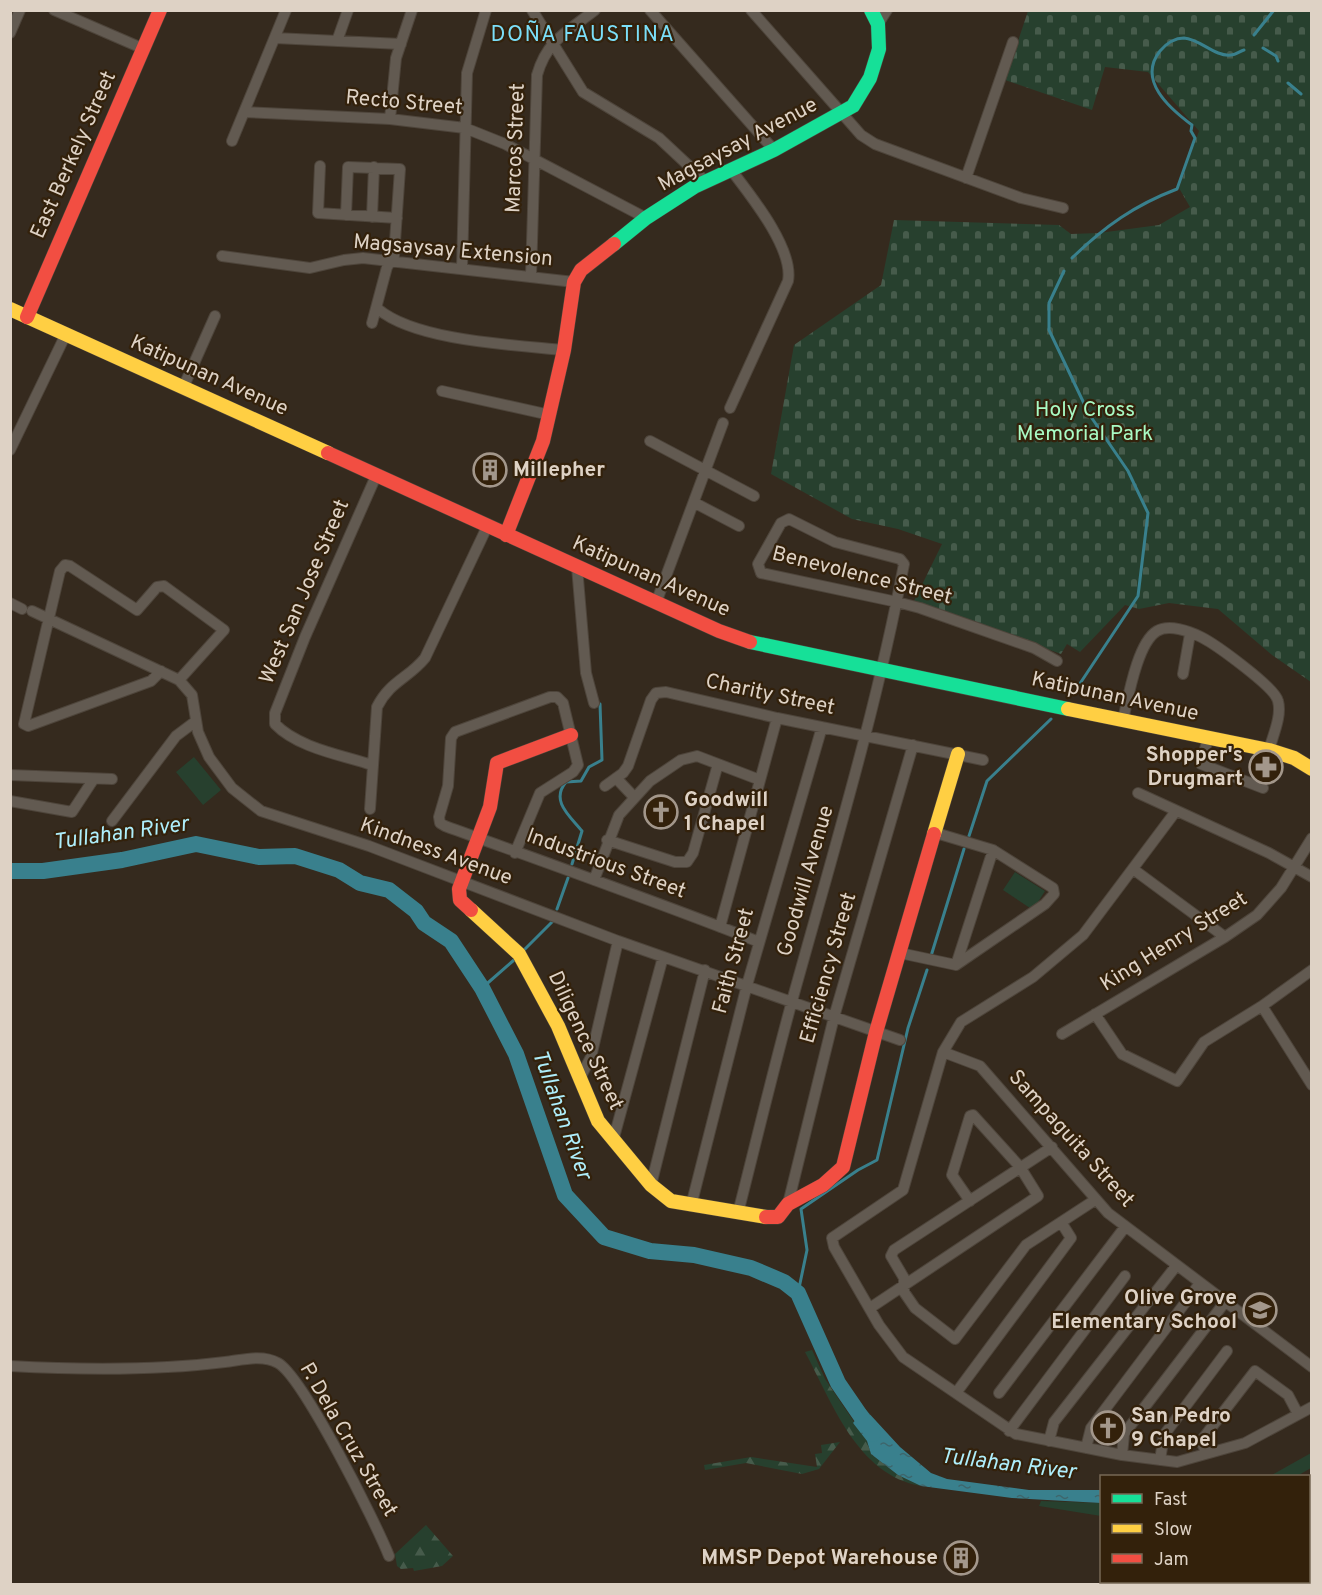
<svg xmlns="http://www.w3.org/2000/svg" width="1322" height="1595" font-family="Overpass,sans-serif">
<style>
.grass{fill:#27402e}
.forest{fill:url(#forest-firs)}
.cemetery{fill:url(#cemetery-stones)}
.water{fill:url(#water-ripples)}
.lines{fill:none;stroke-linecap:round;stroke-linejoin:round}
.stream{stroke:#39808d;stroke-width:3}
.river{stroke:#39808d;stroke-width:16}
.street-casing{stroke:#4e453b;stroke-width:12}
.fast-casing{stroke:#4e453b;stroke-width:15}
.slow-casing{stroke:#4e453b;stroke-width:15}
.jam-casing{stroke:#4e453b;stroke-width:15}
.street{stroke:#625a51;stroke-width:10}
.fast{stroke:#16e098;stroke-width:14}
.slow{stroke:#ffcf43;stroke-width:14}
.jam{stroke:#f24e42;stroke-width:14}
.labels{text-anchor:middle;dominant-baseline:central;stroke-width:4.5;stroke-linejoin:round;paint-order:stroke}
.street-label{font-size:21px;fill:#ded2c5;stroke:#33210b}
.park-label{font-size:21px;fill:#a8fac4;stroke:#33210b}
.poi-label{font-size:21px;font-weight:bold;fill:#ded2c5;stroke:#33210b;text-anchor:start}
.neighbourhood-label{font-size:22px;letter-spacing:1.5px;fill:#7bdff9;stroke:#33210b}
.water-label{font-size:22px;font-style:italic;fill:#aeeefb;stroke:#33210b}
</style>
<defs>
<pattern id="forest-firs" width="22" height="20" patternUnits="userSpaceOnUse" patternTransform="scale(1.5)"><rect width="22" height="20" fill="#27402e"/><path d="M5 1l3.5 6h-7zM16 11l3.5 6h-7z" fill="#465b4b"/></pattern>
<pattern id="cemetery-stones" width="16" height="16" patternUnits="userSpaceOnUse" patternTransform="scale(1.5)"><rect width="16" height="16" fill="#27402e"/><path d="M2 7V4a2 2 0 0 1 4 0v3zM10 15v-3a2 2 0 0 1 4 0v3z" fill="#465b4b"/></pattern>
<pattern id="water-ripples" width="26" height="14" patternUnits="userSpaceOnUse" patternTransform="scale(1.5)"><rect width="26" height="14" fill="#39808d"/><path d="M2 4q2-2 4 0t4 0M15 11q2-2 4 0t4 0" fill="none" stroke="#3d666c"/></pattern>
</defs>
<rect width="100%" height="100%" fill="#352a1e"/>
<path class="grass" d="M194 757 221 790 203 805 176 772Z
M1015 872 1045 891 1033 910 1003 890Z
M1311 1453V1468L1297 1476H1270Z
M1041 1501 1101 1503V1516L1039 1506Z"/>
<path class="forest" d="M812 1350 825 1379 867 1441 871 1454 898 1475 921 1486C857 1475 832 1402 805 1352Z
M840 1442 819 1469 802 1474 746 1463 705 1470 704 1465 751 1457 817 1467 815 1454 822 1453 821 1445Z
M426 1525 453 1556 442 1566 414 1571 413 1568 401 1569 397 1566 395 1554Z"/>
<path class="cemetery" d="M1028 11H1311V682L1272 655 1218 609 1169 603 1139 609 1125 605 1080 652 1067 644 1061 654 914 601 942 544 898 529 852 519 771 474 794 345 881 285 894 220 1059 225 1071 234 1099 233 1159 225 1190 207 1179 188 1199 131 1148 72 1105 67 1092 110 1005 80Z"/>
<path class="water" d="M865 1409 900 1447 931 1473 947 1479 1029 1490H1101V1503L1012 1498 921 1486 898 1475 871 1454 867 1441 853 1423Z"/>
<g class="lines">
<path class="stream" d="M1254 35 1274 10
M1263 48 1276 56 1278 61
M1288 83 1301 94
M1072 258C1105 226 1135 205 1177 189L1195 138 1191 131 1192 125C1169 108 1137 80 1160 51 1166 44 1174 38 1184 38 1200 39 1215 57 1231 55 1236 55 1240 51 1244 50
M1064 271 1049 303V330L1089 414 1128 471 1148 513 1138 596 1079 685
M969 836 987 781 1051 719
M572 864 582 831C570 816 550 801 566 782L581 781 589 767 602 760 600 704
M557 909 568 878
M523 951 553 921
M931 956 964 849
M482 988 514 960
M798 1293 807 1250 801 1209 858 1170 877 1160 908 1028 927 970"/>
<path class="river" d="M10 871H43L122 860 196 844 259 857 295 856 339 870 360 883 389 890 416 911 424 923 451 941 482 988 516 1054 565 1195 604 1237 650 1251 694 1255 751 1268 784 1282 798 1293 838 1383 873 1434"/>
<defs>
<path id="street" d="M54 10 144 49
M532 10 583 92 659 138 705 181
M650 10 774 150
M751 10 861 135 875 144 1021 198 1063 208
M878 24 887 10
M10 33 20 10
M275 38 401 44
M337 41 348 10
M244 112 390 119 465 128 505 144 646 218
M390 119 396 58 412 10
M232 141 286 10
M320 166 318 213 397 218
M966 178 1013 42
M346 215 348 167 400 169 394 256 387 267 372 323
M372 217 374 167
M222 256 310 268 344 260 363 258 574 282
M462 268 467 73 486 10
M531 276 537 75C547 40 567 32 595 10
M378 309C416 341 514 345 564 350
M183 388 215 316
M442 391 550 415
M730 408 788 281C794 249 751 196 732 171
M650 441 754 496
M10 450 66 334
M695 503 739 526
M577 567 586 673 594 703
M10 603 22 609
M656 603 723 423
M32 611 179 680 192 695 198 732 209 757 232 788 261 811 369 846 618 941 900 1040
M161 671 151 681 28 726 24 724 60 571 65 565 70 566 137 610 157 587 164 586 224 630 179 680
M1183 674 1190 634
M1123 720C1128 699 1137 643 1157 631 1169 624 1189 631 1201 637 1215 644 1275 687 1278 701 1282 716 1273 735 1269 750
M1208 738 1201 764 1263 788
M372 765C342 755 298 748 275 724V713L305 637 376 476
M10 775 112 779
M616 778 634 797
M605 786 623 773 628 766 651 700 656 693 666 692 777 718 983 760
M1138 793 1269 853 1312 877
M10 801 72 812 93 780
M370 809 377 707C390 681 409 678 425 658L487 527
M1176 811 1083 935 1033 977 961 1022 943 1052 903 1190 832 1238 834 1247 879 1325 903 1357 1016 1434 1122 1455 1177 1462 1245 1443 1312 1407
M112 821 176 736 196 721
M607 840 675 862H687L693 853 718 764
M515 853 540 793 573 772 578 765 563 703 557 697H550L455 732 451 738 448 786 439 817 440 823 445 826C550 864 655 901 759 942
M1133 869 1225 937
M594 880 619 815 650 781 681 760 697 756 760 780
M720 927 777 718
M900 953 956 965 1045 904 1054 894 1053 888 993 850 936 833
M956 965 993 850
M1262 1006 1312 1085
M1095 1014 1122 1054 1177 1081 1204 1042 1262 1006 1312 970
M1062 1034 1225 937 1257 915 1281 888 1312 838
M943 1052 980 1066 1108 1213 1312 1367
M580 1078 591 1057 618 941
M613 1141 663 957
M1052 1147 894 1250 891 1256 904 1278V1292L915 1308 955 1339 1026 1245 1095 1200
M651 1185 705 970
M788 1204 834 1017 913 745
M691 1206 747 985 822 727
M738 1213C756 1142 773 1071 792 1001 832 856 876 712 904 564L900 559 835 542 789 519 781 523 758 564 761 573 766 574 897 602 920 608 1034 648 1057 661
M870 1308 1038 1196 1020 1167 973 1115 970 1116 952 1175 970 1201
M10 1366C82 1370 153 1371 225 1362 242 1360 262 1354 278 1363 303 1377 376 1523 389 1556
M956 1393 1071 1238 1061 1222
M999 1393 1125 1227
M1009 1431 1125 1276
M1049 1441 1054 1422 1176 1266
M1086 1448 1091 1428 1200 1283
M1206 1452 1201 1441 1255 1371 1288 1395 1298 1414
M1122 1455 1124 1434 1225 1302
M1160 1460 1164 1435 1227 1351"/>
<path id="fast" d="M614 244 646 218 694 187 774 150 853 106 870 78 879 49 878 24 871 10
M750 642 1068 709"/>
<path id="slow" d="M10 309 328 453
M1068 709 1269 750 1294 758 1312 769
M934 834 958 754
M471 910 519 954 558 1026 598 1121 651 1185 671 1201 766 1217"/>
<path id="jam" d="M27 317 160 10
M328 453 719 631 750 642
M506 535 543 441 564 350 574 282 581 270 614 244
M471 910 460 900 459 889 490 807 497 763 571 735
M766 1217H778L788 1204 823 1185 843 1167 876 1032 934 834"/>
</defs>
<use href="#street" class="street-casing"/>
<use href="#fast" class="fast-casing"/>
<use href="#slow" class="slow-casing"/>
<use href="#jam" class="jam-casing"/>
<use href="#street" class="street"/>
<use href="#fast" class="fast"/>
<use href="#slow" class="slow"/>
<use href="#jam" class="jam"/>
</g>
<defs>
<symbol id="building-ring" viewBox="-11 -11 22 22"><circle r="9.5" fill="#33210b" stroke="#a3978b" stroke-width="1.5"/><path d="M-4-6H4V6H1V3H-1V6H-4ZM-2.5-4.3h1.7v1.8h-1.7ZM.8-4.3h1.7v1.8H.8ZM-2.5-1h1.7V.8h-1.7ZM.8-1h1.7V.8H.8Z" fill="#a3978b"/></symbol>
<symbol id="pharmacy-ring" viewBox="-11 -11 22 22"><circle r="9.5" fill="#33210b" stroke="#a3978b" stroke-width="1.5"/><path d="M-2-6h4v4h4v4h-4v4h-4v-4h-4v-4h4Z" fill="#a3978b"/></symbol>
<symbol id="church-ring" viewBox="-11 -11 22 22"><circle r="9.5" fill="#33210b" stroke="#a3978b" stroke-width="1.5"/><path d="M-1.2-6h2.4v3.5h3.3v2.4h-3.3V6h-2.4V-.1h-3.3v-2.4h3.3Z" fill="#a3978b"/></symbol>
<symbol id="school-ring" viewBox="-11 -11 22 22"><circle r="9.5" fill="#33210b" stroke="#a3978b" stroke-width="1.5"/><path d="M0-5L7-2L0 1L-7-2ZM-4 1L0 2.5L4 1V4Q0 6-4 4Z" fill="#a3978b"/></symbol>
</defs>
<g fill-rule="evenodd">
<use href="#building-ring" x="471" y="451" width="38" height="38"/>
<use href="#pharmacy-ring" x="1247" y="748" width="38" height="38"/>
<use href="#church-ring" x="642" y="793" width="38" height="38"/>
<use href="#school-ring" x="1241" y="1291" width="38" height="38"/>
<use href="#church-ring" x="1089" y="1409" width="38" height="38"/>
<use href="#building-ring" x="942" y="1539" width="38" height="38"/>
</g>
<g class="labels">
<g class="street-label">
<text transform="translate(404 103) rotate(5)">Recto Street</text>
<text transform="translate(738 145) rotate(-28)">Magsaysay Avenue</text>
<text transform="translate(516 148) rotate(-88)">Marcos Street</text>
<text transform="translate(74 155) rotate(-66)">East Berkely Street</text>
<text transform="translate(453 251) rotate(5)">Magsaysay Extension</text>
<text transform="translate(209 376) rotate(24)">Katipunan Avenue</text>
<text transform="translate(862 576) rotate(14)">Benevolence Street</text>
<text transform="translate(651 577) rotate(24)">Katipunan Avenue</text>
<text transform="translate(305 592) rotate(-67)">West San Jose Street</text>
<text transform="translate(770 695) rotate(12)">Charity Street</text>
<text transform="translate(1115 697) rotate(12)">Katipunan Avenue</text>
<text transform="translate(436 852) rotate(20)">Kindness Avenue</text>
<text transform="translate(606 864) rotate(20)">Industrious Street</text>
<text transform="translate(806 881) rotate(-74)">Goodwill Avenue</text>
<text transform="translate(1174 942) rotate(-32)">King Henry Street</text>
<text transform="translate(734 961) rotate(-75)">Faith Street</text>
<text transform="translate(829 968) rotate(-74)">Efficiency Street</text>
<text transform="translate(585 1041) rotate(65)">Diligence Street</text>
<text transform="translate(1071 1139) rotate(48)">Sampaguita Street</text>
<text transform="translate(348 1440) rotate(60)">P. Dela Cruz Street</text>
</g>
<g class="park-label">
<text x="1085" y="410">Holy Cross<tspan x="1085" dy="24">Memorial Park</tspan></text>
</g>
<g class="poi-label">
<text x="513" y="470">Millepher</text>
<text x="1243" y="755" text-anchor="end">Shopper's<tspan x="1243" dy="24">Drugmart</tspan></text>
<text x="684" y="800">Goodwill<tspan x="684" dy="24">1 Chapel</tspan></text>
<text x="1237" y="1298" text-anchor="end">Olive Grove<tspan x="1237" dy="24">Elementary School</tspan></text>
<text x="1131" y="1416">San Pedro<tspan x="1131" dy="24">9 Chapel</tspan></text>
<text x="938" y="1558" text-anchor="end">MMSP Depot Warehouse</text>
</g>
<g class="neighbourhood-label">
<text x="583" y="35">DOÑA FAUSTINA</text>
</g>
<g class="water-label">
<text transform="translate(121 834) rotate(-8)">Tullahan River</text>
<text transform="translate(561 1115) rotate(70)">Tullahan River</text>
<text transform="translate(1008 1465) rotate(7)">Tullahan River</text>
</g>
</g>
<rect width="1322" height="1595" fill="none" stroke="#ded2c5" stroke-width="24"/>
<rect x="1100" y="1475" width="210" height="108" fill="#33210b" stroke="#776855" stroke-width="1.5"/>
<rect x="1112" y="1494" width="30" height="9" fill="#16e098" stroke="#776855" stroke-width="1.5"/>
<text x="1154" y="1505" font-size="18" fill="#ded2c5">Fast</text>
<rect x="1112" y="1524" width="30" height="9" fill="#ffcf43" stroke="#776855" stroke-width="1.5"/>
<text x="1154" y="1535" font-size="18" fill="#ded2c5">Slow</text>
<rect x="1112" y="1554" width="30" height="9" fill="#f24e42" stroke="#776855" stroke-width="1.5"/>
<text x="1154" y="1565" font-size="18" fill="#ded2c5">Jam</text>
</svg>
